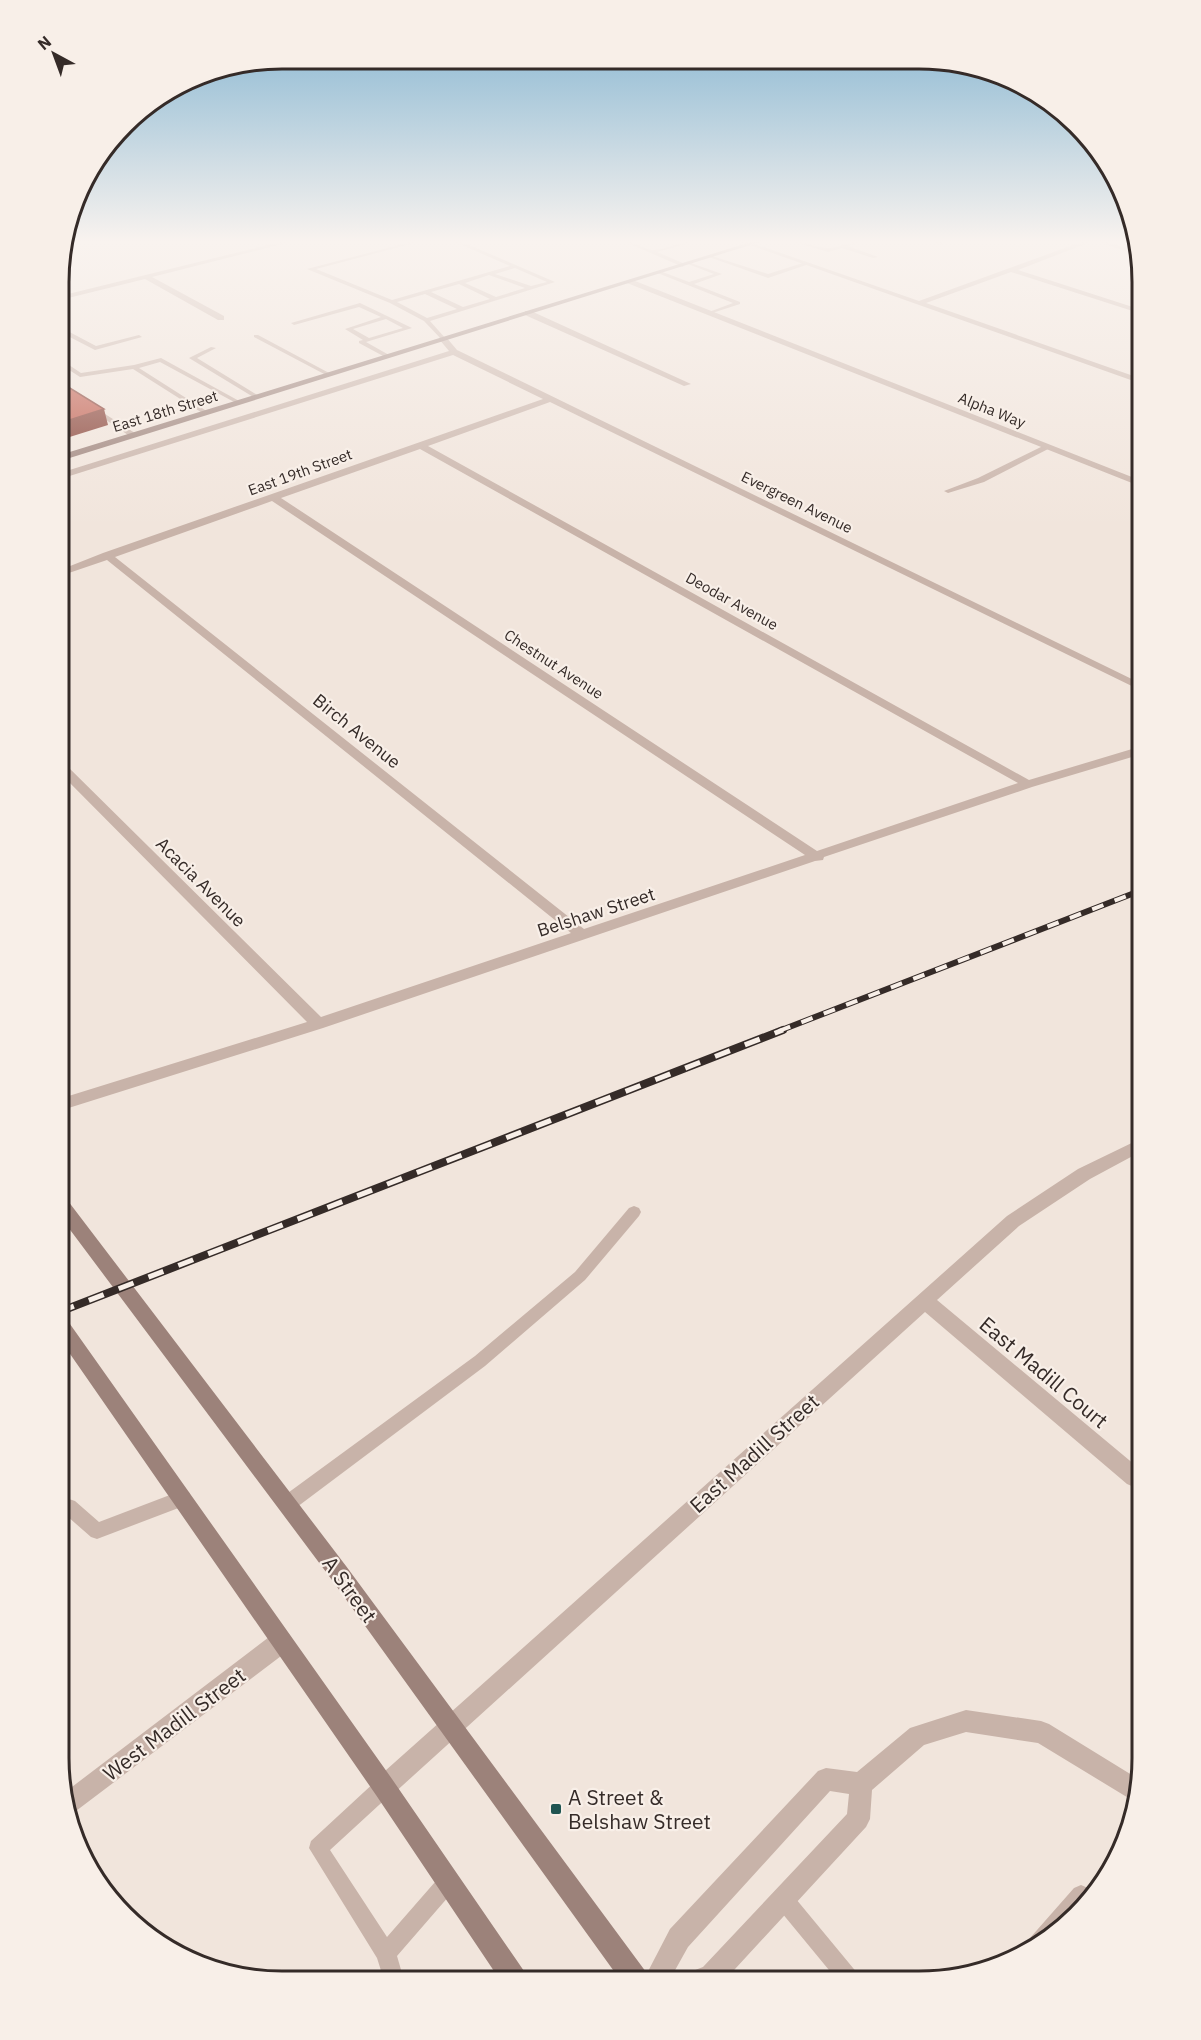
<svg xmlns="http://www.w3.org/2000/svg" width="1201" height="2040" font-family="'IBM Plex Sans',sans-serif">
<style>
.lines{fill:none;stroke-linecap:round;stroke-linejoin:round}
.lane{fill:#c8b3a9;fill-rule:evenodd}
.street{fill:#c8b3a9;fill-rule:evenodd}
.secondary{fill:#9c827a;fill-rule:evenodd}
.rail-far1-casing{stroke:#352b28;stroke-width:6}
.rail-casing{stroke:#352b28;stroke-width:8}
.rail-far1{stroke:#f8efe8;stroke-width:4;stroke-dasharray:12;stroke-linecap:butt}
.rail{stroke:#f8efe8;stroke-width:5;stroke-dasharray:16;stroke-linecap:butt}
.shaded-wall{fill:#863f34}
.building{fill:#bf5a4b;stroke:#863f34;stroke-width:1.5}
.poi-dot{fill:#205552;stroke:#f8efe8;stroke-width:2}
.labels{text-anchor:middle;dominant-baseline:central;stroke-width:4.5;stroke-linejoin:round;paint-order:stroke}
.far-street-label{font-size:15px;fill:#352b28;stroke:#f8efe8}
.street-label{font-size:18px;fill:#352b28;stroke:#f8efe8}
.near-street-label{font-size:21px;fill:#352b28;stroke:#f8efe8}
.near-poi-label{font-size:21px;fill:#352b28;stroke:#f8efe8;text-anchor:start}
.rim{fill:none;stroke:#352b28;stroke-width:3}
</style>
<rect width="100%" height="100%" fill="#f1e5dc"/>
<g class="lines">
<path class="lane" d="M414 241H422L316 269 392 300 510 266 453 241H460L555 282 430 321 446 339 443 341 424 321 390 303 307 269ZM515 268 547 282 531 286 495 274ZM489 275 525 288 496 297 465 283ZM459 284 490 299 463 307 431 292ZM425 294 457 309 427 318 397 302Z
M623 241C634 240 641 248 652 250 664 251 681 240 696 241L657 252 685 264 683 267Z
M736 241H744L753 244 750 246Z
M791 241C804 240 817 249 830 248 841 247 851 241 864 241L848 246 878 257 873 258 842 248 828 252Z
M930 241H949L940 245Z
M709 255 768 274 806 262 809 264 768 278 709 257Z
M688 262 722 274 694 284 740 302V304L709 314V312L733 303 655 272 660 271 689 282 714 274 688 264Z
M360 303 412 328 366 342 389 355V357H385L359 343V341L363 340 345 329 381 317 359 307 294 325 291 323ZM386 319 403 328 369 338 353 329Z
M60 327 96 346 139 335 142 337 95 350 60 332Z
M254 335H258L331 374 326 375 254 337Z
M211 347 216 348 197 358 259 396V398H255L189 358Z
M161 358 241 402 236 403 160 362 139 368 208 412V414H204L133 369 80 377 60 364V359L81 373 134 365Z
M90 407H94L138 435 131 437 90 409Z
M1045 445 1052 447 984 482 948 493 944 491 978 478Z
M634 1206 639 1208 641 1212 639 1216 585 1280 485 1366 293 1510 287 1512 281 1510 279 1504 281 1498 475 1356 575 1272 629 1208Z
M183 1490 189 1492 191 1498 189 1504 97 1539 91 1537 67 1516 59 1519V1503L69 1499 75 1501 99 1522Z
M384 1778 391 1780 393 1787 391 1794 330 1850 387 1937 442 1874 449 1871 456 1874 459 1881 456 1888 397 1956 404 1980H384L377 1958 309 1848 311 1841 377 1780Z
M1081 1885 1088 1888 1095 1896 1055 1936 1029 1949 1027 1945 1030 1938 1074 1888Z
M784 1890 791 1893 858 1974 861 1981H838L777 1907 774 1900 777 1893Z"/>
<path class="street" d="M284 241H294L152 277 224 316V320H218L145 279 60 300V296Z
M1084 241H1093L1018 270 1142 310V314L1011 272 926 303 1142 379V384L747 244 752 243 919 301Z
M1095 241H1104L1137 251 1138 255Z
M630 279 1142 481V487L627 283Z
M525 311H531L691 384 684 386 525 315Z
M440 337H446L457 350 1142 684V691L550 402 428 446 1029 780 1142 746V754L1032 787 824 857 823 860 815 861 323 1028 59 1111V1099L307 1022 60 773V762L64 763 321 1017 571 933 107 560 60 576V570L103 553 543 399 453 355 60 479V473L449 351 439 339ZM420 449 1018 783 817 851 281 498ZM272 501 805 855 584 929 115 557Z
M1142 1138V1151L1090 1179 1019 1226 937 1300 1141 1470V1484L1134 1487 1127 1484 925 1312 392 1795 384 1799 376 1795 372 1787 376 1779 1007 1216 1078 1169Z
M281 1631 289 1634 292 1642 289 1650 68 1817 64 1793 273 1634Z
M966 1710 1041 1721 1049 1724 1140 1780 1135 1802 1038 1743 966 1732 924 1745 872 1790 870 1819 866 1827 724 1981H687L690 1972 703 1967 847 1814 849 1794 830 1791 688 1947 669 1981H643L670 1929 818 1771 826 1768 857 1772 910 1728Z"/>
<path class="secondary" d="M754 241H763L60 461V455Z
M59 1195 65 1197 346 1566 646 1972 649 1981H621L332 1580 59 1215Z
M59 1315 65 1317 392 1779 524 1971 527 1980H500L376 1795 59 1338Z"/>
<defs>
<path id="rail-far1" d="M779 1031 1142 890"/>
<path id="rail" d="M59 1312 783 1030"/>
</defs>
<use href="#rail-far1" class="rail-far1-casing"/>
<use href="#rail" class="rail-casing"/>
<use href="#rail-far1" class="rail-far1"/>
<use href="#rail" class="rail"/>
</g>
<path class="shaded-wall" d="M104 409 108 425 60 440V423Z"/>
<path class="building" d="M60 382 104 409 60 423Z"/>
<linearGradient id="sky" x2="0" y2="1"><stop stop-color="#7db1cf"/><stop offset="0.46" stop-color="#f9f3ef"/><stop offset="1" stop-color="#f9f3ef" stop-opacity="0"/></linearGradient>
<rect width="1201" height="526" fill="url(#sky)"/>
<rect class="poi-dot" x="550" y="1803" width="12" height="12" rx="3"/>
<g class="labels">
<g class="far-street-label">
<text transform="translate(992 410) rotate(22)">Alpha Way</text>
<text transform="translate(165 411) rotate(-17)">East 18th Street</text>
<text transform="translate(300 472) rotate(-20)">East 19th Street</text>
<text transform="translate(797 502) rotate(26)">Evergreen Avenue</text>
<text transform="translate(732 601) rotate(29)">Deodar Avenue</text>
<text transform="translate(554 664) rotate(33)">Chestnut Avenue</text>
</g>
<g class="street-label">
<text transform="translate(357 731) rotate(39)">Birch Avenue</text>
<text transform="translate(201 882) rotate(45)">Acacia Avenue</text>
<text transform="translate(596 912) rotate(-18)">Belshaw Street</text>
</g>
<g class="near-street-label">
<text transform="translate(1044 1372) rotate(40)">East Madill Court</text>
<text transform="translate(754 1453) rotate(-42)">East Madill Street</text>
<text transform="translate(350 1589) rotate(54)">A Street</text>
<text transform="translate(174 1724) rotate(-37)">West Madill Street</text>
</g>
<g class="near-poi-label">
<text x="568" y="1797">A Street &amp;<tspan x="568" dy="24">Belshaw Street</tspan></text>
</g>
</g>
<path d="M0 0H1201V2040H0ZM282 69H919A213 213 0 0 1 1132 282V1758A213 213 0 0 1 919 1971H282A213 213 0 0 1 69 1758V282A213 213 0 0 1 282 69Z" fill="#f8efe8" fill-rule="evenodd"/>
<path class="rim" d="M282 69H919A213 213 0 0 1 1132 282V1758A213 213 0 0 1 919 1971H282A213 213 0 0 1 69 1758V282A213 213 0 0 1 282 69Z"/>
<g transform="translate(54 54) rotate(319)" stroke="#f8efe8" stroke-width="4.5" paint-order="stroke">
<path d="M0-4.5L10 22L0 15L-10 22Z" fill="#352b28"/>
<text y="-9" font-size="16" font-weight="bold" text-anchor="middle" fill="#352b28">N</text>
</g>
</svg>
